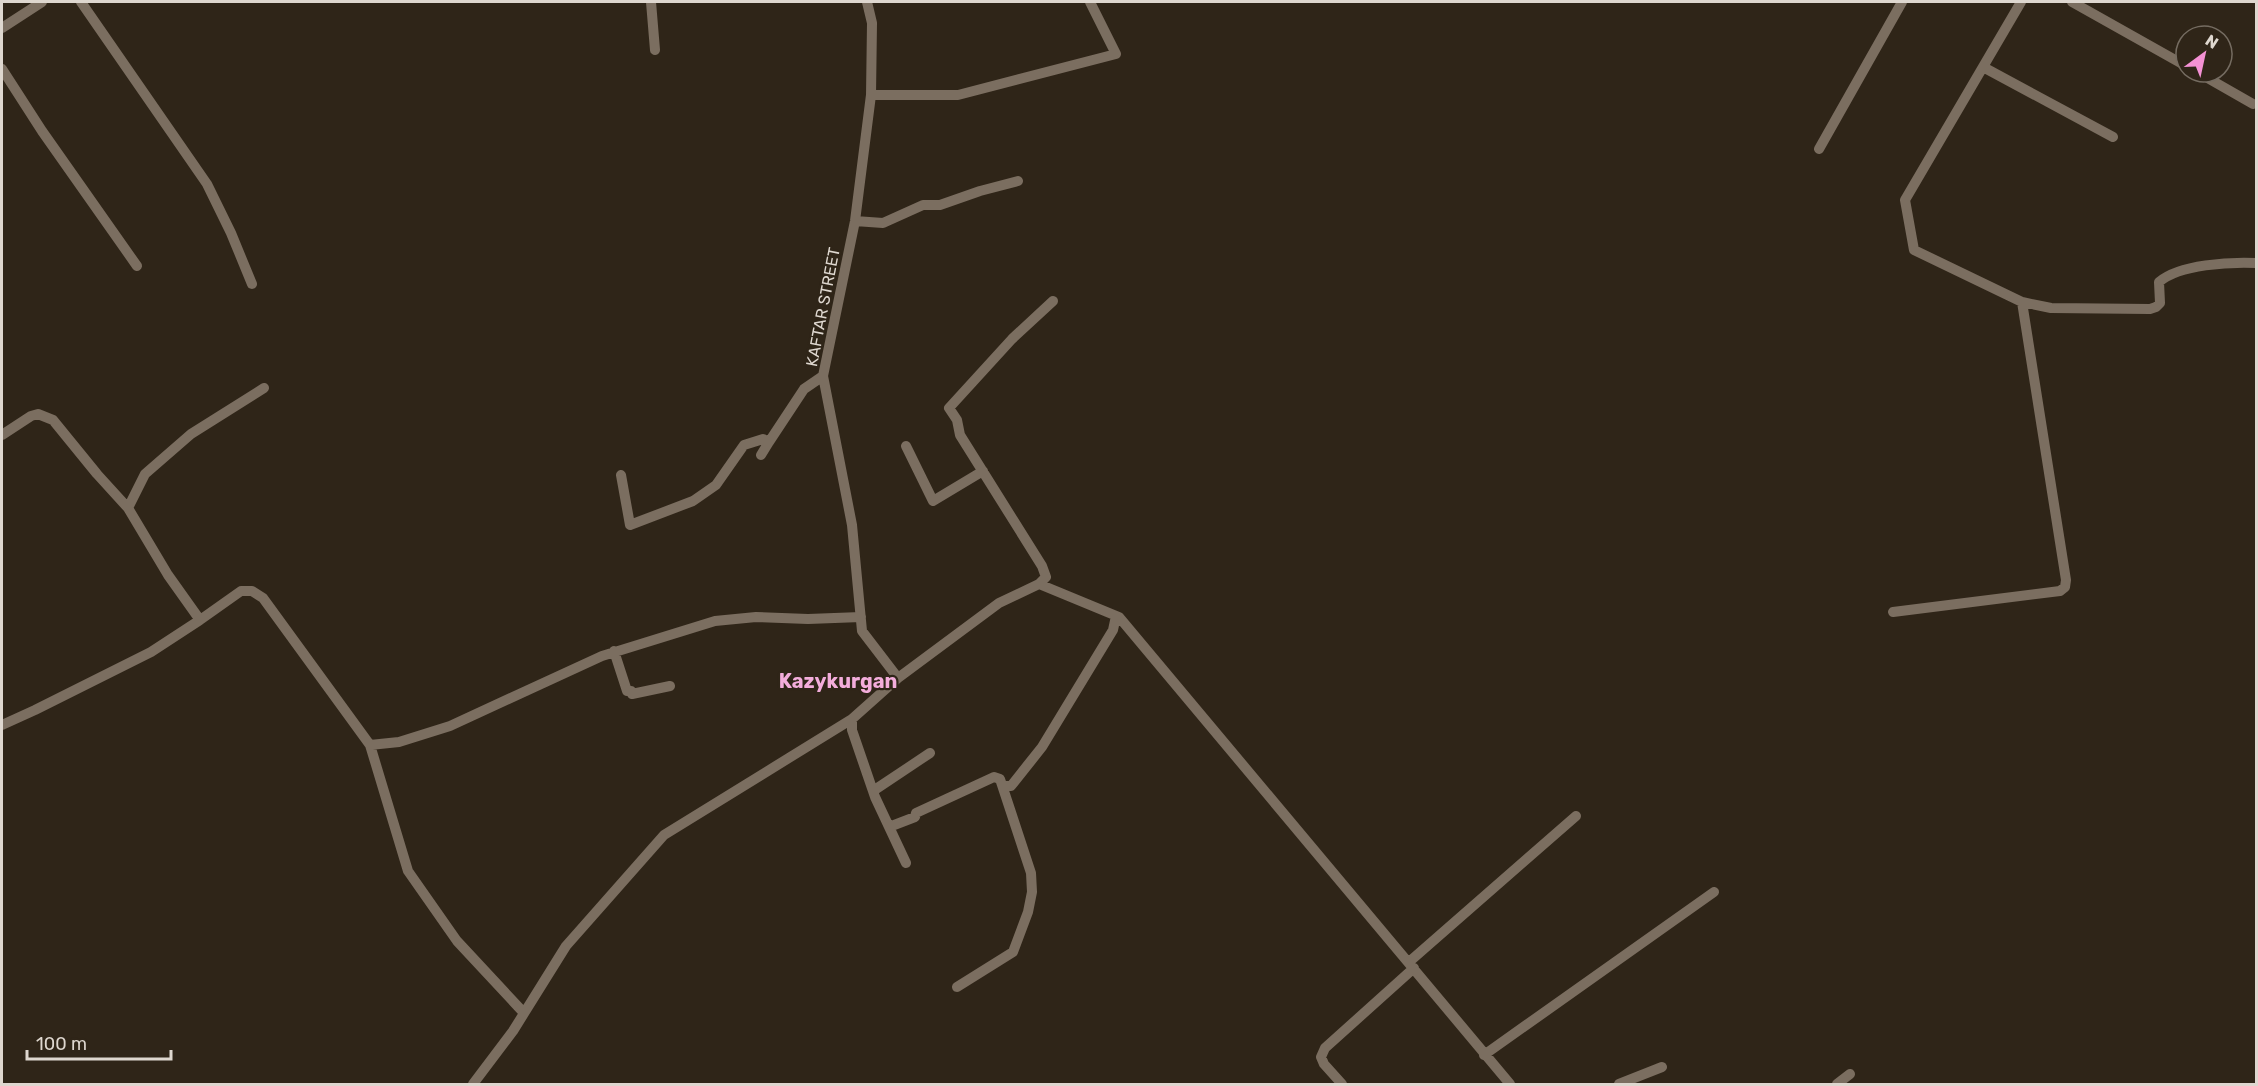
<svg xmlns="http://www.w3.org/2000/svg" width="2258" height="1086" font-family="Rubik,sans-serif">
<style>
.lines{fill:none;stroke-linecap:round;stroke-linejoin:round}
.minor{stroke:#7b6e60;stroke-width:10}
.labels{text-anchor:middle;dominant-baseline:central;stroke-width:4.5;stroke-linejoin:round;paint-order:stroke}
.street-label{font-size:16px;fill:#ded7cf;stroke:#2f2518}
.quarter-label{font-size:20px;font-weight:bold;fill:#f3addb;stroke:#2f2518}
</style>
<rect width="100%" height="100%" fill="#2f2518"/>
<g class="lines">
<path class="minor" d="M81 2 207 184 231 233 252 284
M651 2 655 50
M867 2 872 23 871 95 855 221 823 376 852 525 862 631 898 678
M2021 2 1905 200 1914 250 2022 302 2051 308 2150 309 2156 307 2160 303 2159 282C2180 264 2230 262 2256 263
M2072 2 2186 66
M2 28 42 2
M1983 67 2113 137
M2 69 42 131 137 266
M2197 72 2253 104
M871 95H958L1116 54 1090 2
M1819 149 1902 2
M855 221 883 223 923 205H940L980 191 1018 181
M2 435 31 416 38 414 53 420 97 474 128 508 168 575 200 620
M906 446 933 501 983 471
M761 455 769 442
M621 475 630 525 693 501 716 485 744 445 763 439 769 442 804 389 823 376
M128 508 145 474 191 434 264 388
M1039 584 1119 617 1510 1084
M1893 612 2060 591 2065 587 2066 580 2022 302
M614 651 627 691H631L632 694 670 686
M852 719V730L875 797 906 863
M2 725 35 710 151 652 200 620 241 591H252L263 598 370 745 408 871 457 941 524 1013
M370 745 399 742 450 726 602 656 715 621 756 617 808 619 861 617
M1003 786H1011L1042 747 1113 630 1116 616
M873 791 930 753
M889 827 915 817 916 813 994 777 1000 779 1031 873 1032 892 1028 912 1013 952 957 987
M1409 962 1576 816
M1484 1055 1714 892
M473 1084 513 1031 566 946 664 835 852 719 898 678 999 603 1039 584 1046 577 1042 566 960 435 957 420 949 408 1012 339 1053 301
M1342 1084 1324 1064 1321 1057 1325 1048 1414 968
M1619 1084 1662 1067
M1837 1084 1850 1074"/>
</g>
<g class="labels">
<g class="street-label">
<text transform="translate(823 307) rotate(-79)">KAFTAR STREET</text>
</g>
<g class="quarter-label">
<text x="838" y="681">Kazykurgan</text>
</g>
</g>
<rect width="2258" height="1086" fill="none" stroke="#ded7cf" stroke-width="6"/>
<g transform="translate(2204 54) rotate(33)"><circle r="28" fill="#2f2518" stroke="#756c61" stroke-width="1.5"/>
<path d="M0-4.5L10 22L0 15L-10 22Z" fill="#f491d4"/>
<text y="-9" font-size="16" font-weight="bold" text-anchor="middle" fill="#ded7cf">N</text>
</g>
<path d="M27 1050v9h144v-9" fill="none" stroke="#ded7cf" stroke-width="3"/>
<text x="36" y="1050" font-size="18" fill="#ded7cf" stroke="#2f2518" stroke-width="4.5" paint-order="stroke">100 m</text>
</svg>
